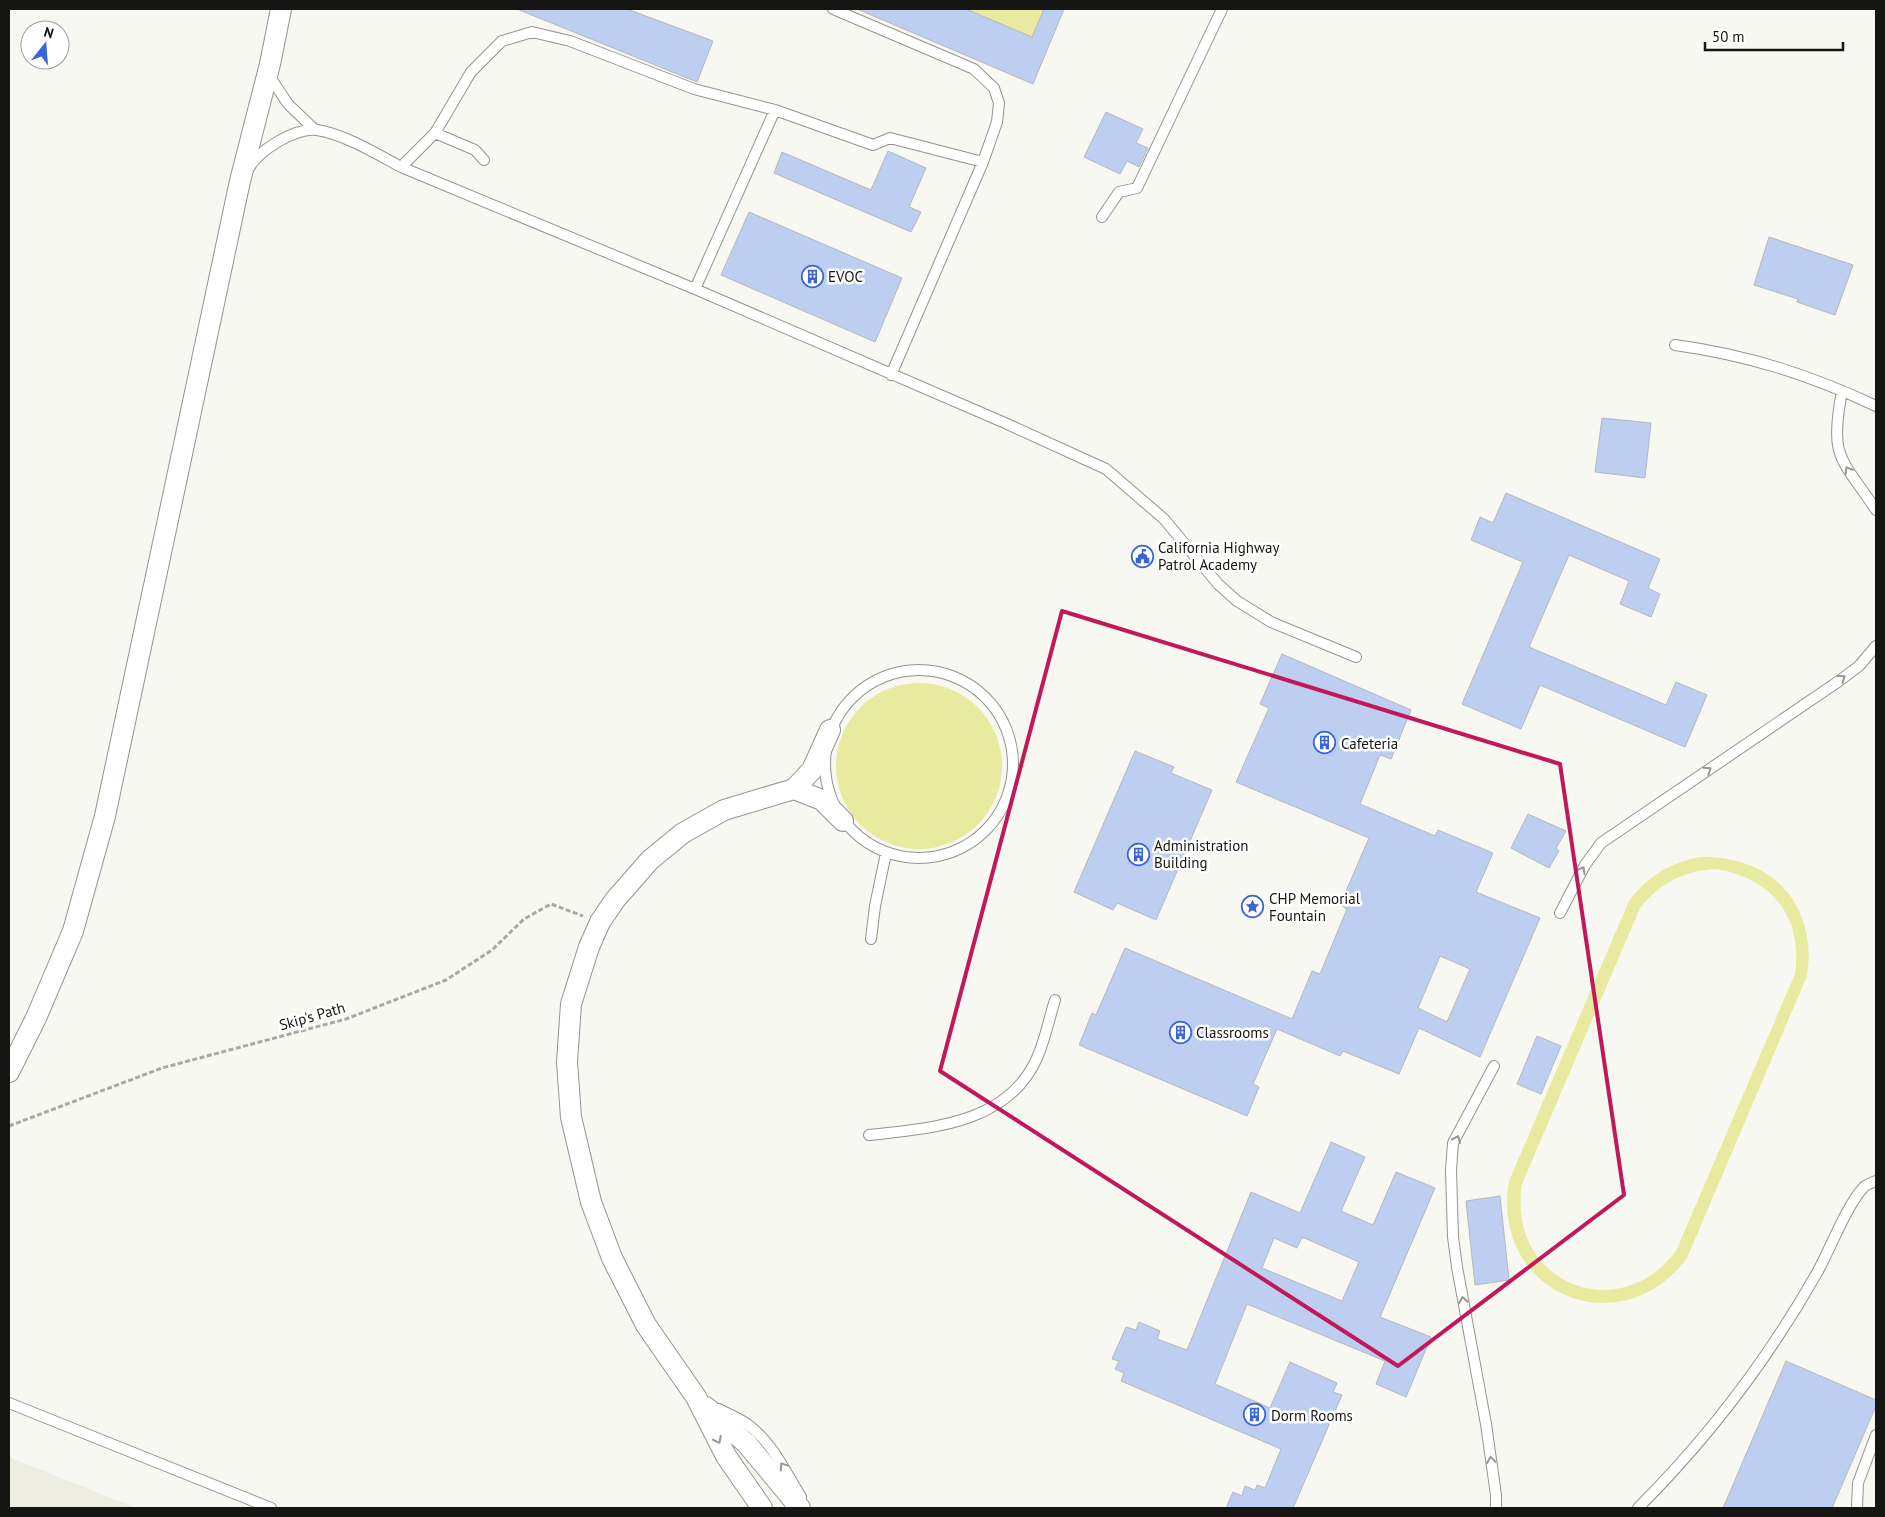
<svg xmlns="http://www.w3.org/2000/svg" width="1885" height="1517" font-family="'PT Sans',sans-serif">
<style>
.built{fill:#edede1}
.green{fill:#e8eaa0;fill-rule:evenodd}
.building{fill:#becef0;stroke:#b5b7bc;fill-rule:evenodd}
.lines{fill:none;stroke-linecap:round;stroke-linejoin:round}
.lane-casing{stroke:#94948f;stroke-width:12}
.street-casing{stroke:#94948f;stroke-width:22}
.path{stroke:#a8a9a4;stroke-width:3;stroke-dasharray:5 2.5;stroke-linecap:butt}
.lane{stroke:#fff;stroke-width:10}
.street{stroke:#fff;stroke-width:20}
.oneway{stroke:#969695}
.marked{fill:none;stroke:#c2185b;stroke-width:4;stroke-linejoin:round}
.labels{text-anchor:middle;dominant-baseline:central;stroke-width:5;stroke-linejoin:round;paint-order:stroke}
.poi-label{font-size:15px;fill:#151513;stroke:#fff;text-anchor:start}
.street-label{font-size:15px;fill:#151513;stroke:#fff}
</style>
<rect width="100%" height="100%" fill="#f7f8f2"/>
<path class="built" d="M9 1457 136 1508H9Z"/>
<path class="green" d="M966 9H1044L1032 37Z
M836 766a83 83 0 1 1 166 0a83 83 0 1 1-166 0Z
M1700 857C1772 855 1818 905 1807 976L1687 1258C1620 1348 1490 1293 1509 1181L1629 901C1648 876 1669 863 1700 857ZM1716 869C1772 878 1803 917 1795 974L1676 1251C1617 1329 1506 1281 1522 1184L1640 908C1661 882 1684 871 1716 869Z"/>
<path class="building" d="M517 9H627L713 41 697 82Z
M857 9H966L1032 37 1044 9H1064L1033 84Z
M1106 112 1143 129 1136 143 1148 148 1139 167 1127 161 1120 174 1084 157Z
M888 151 926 168 909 207 921 212 911 232 774 173 782 152 871 190Z
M749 212 902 278 875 342 721 275Z
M1769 237 1853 265 1835 315 1797 302 1798 299 1754 285Z
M1602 418 1651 423 1645 478 1595 472Z
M1506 493 1660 559 1648 588 1660 594 1651 617 1620 604 1629 581 1569 555 1529 647 1666 705 1676 682 1707 695 1685 747 1540 685 1521 729 1462 704 1523 562 1471 540 1480 517 1493 523Z
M1282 654 1411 710 1391 759 1380 755 1360 804 1435 836 1438 830 1493 853 1476 892 1540 918 1480 1057 1419 1028 1399 1074 1343 1051 1340 1056 1277 1029 1253 1084 1259 1087 1247 1116 1079 1045 1092 1013 1096 1015 1125 948 1292 1019 1312 971 1320 974 1347 909 1340 905 1369 838 1236 782 1269 708 1260 704ZM1440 956 1470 969 1447 1022 1418 1008Z
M1135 751 1174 767 1171 773 1212 790 1156 920 1117 903 1113 910 1074 892Z
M1528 814 1566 831 1556 848 1559 851 1549 868 1511 848Z
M1537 1036 1561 1046 1541 1094 1517 1084Z
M1331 1142 1365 1157 1341 1211 1373 1225 1396 1172 1435 1188 1380 1317 1431 1337 1406 1397 1376 1384 1385 1361 1247 1304 1215 1384 1270 1408 1290 1362 1337 1383 1333 1392 1342 1395 1293 1508H1226L1233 1492 1242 1496 1245 1486 1255 1490 1257 1485 1265 1488 1281 1449 1121 1381 1124 1373 1115 1369 1119 1361 1112 1359 1126 1327 1136 1330 1139 1322 1160 1331 1157 1339 1187 1350 1251 1192 1300 1213ZM1302 1237 1359 1262 1342 1301 1262 1268 1274 1238 1297 1248Z
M1500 1196 1509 1280 1475 1285 1466 1201Z
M1786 1361 1876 1400V1406L1832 1508H1723Z"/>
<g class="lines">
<defs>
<path id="lane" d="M833 9 974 69 994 88 999 103 997 122 983 162 891 375
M268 74 288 104 315 130
M435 133 471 72 502 41 532 32 570 41 694 89 775 110
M401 167 435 133 475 150 484 160
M249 168C259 150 296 127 317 130 344 134 377 154 401 167L695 289 1005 423 1106 469 1164 519 1218 584 1237 601 1271 622 1356 657
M1102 217 1119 192 1137 188 1222 9
M695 289 775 110 873 145 890 138 983 162
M1675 345C1748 355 1810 375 1876 406
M1842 391C1829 459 1841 457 1876 510
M825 764a94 94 0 1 1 188 0a94 94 0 1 1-188 0Z
M1560 913 1585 865 1601 843 1839 681 1859 666 1876 646
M871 939 875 906 886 853
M1494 1066 1453 1143 1451 1170 1453 1237 1457 1267 1486 1424 1496 1495V1508
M869 1135C931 1128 1008 1124 1037 1058 1045 1040 1049 1019 1055 1000
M9 1403 271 1508
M719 1409C728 1414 739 1418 747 1424 772 1442 785 1471 801 1497
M1638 1508C1708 1438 1769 1358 1818 1271 1831 1247 1846 1207 1863 1188 1866 1184 1872 1183 1876 1181
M1857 1508 1858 1483 1876 1435"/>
<path id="street" d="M794 789 822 800 843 821
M9 1072 36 1018 73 931 105 816 240 181 270 64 281 9
M706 1407 747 1444 800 1508
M762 1508 726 1456 696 1397 646 1325 612 1258 591 1202 571 1117 567 1062 571 1004 589 947 600 922 615 900 650 860 683 833 724 810 794 789 812 770 830 730"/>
</defs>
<use href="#lane" class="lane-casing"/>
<use href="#street" class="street-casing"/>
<path class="path" d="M9 1126 162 1068 346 1019 446 980 492 950 524 919 551 904 583 916"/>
<use href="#lane" class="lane"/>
<use href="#street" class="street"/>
</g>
<defs><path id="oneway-chevron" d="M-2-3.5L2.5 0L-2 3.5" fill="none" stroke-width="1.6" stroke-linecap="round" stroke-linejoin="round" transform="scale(1.25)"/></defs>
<g class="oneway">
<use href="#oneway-chevron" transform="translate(1848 470) rotate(-121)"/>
<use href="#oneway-chevron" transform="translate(1842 678) rotate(-36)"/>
<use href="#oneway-chevron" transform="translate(1708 770) rotate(-34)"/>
<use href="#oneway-chevron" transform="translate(1582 870) rotate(-61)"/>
<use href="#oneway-chevron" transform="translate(1457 1139) rotate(-66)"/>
<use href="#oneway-chevron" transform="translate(1463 1300) rotate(-100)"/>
<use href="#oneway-chevron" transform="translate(718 1440) rotate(63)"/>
<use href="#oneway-chevron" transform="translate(1491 1460) rotate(-98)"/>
<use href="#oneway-chevron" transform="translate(783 1466) rotate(-124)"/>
</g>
<path class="marked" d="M1062 611 1560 764 1624 1195 1398 1366 940 1071Z"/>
<defs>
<symbol id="building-ring" viewBox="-11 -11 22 22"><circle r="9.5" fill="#fff" stroke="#3b65d6" stroke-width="1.5"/><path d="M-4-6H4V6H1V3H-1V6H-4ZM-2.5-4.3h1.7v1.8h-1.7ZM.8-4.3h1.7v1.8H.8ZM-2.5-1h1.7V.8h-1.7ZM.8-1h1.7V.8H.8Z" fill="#3b65d6"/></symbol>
<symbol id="civic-ring" viewBox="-11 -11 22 22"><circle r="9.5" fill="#fff" stroke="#3b65d6" stroke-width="1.5"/><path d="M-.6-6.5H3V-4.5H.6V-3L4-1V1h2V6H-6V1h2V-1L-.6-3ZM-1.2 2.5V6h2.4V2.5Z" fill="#3b65d6"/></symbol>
<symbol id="sight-ring" viewBox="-11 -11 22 22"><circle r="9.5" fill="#fff" stroke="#3b65d6" stroke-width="1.5"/><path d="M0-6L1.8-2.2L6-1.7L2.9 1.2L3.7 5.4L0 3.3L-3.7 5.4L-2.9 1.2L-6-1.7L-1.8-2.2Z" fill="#3b65d6"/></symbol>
</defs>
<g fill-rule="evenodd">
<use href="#building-ring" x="800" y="264" width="25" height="25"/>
<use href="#civic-ring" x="1130" y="544" width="25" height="25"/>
<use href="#building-ring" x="1312" y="730" width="25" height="25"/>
<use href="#building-ring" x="1126" y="842" width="25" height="25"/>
<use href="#sight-ring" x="1240" y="894" width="25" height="25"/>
<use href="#building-ring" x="1168" y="1020" width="25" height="25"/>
<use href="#building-ring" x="1242" y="1402" width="25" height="25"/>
</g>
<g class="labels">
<g class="poi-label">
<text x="828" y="276">EVOC</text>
<text x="1158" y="547">California Highway<tspan x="1158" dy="17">Patrol Academy</tspan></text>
<text x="1341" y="743">Cafeteria</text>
<text x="1154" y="845">Administration<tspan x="1154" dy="17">Building</tspan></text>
<text x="1269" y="898">CHP Memorial<tspan x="1269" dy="17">Fountain</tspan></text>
<text x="1196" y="1032">Classrooms</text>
<text x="1271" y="1415">Dorm Rooms</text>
</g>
<g class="street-label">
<text transform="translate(312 1016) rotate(-16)">Skip's Path</text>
</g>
</g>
<rect width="1885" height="1517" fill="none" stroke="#151513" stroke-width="20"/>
<g transform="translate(45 45) rotate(17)"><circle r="24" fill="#ffffff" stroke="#a1a1a1"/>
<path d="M0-4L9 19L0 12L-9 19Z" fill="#3b65d6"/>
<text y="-8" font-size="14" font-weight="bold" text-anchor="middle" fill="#151513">N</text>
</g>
<path d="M1705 42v8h138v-8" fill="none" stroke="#151513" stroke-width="2.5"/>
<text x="1712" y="42" font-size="15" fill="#151513" stroke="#ffffff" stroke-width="4" paint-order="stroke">50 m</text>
</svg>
